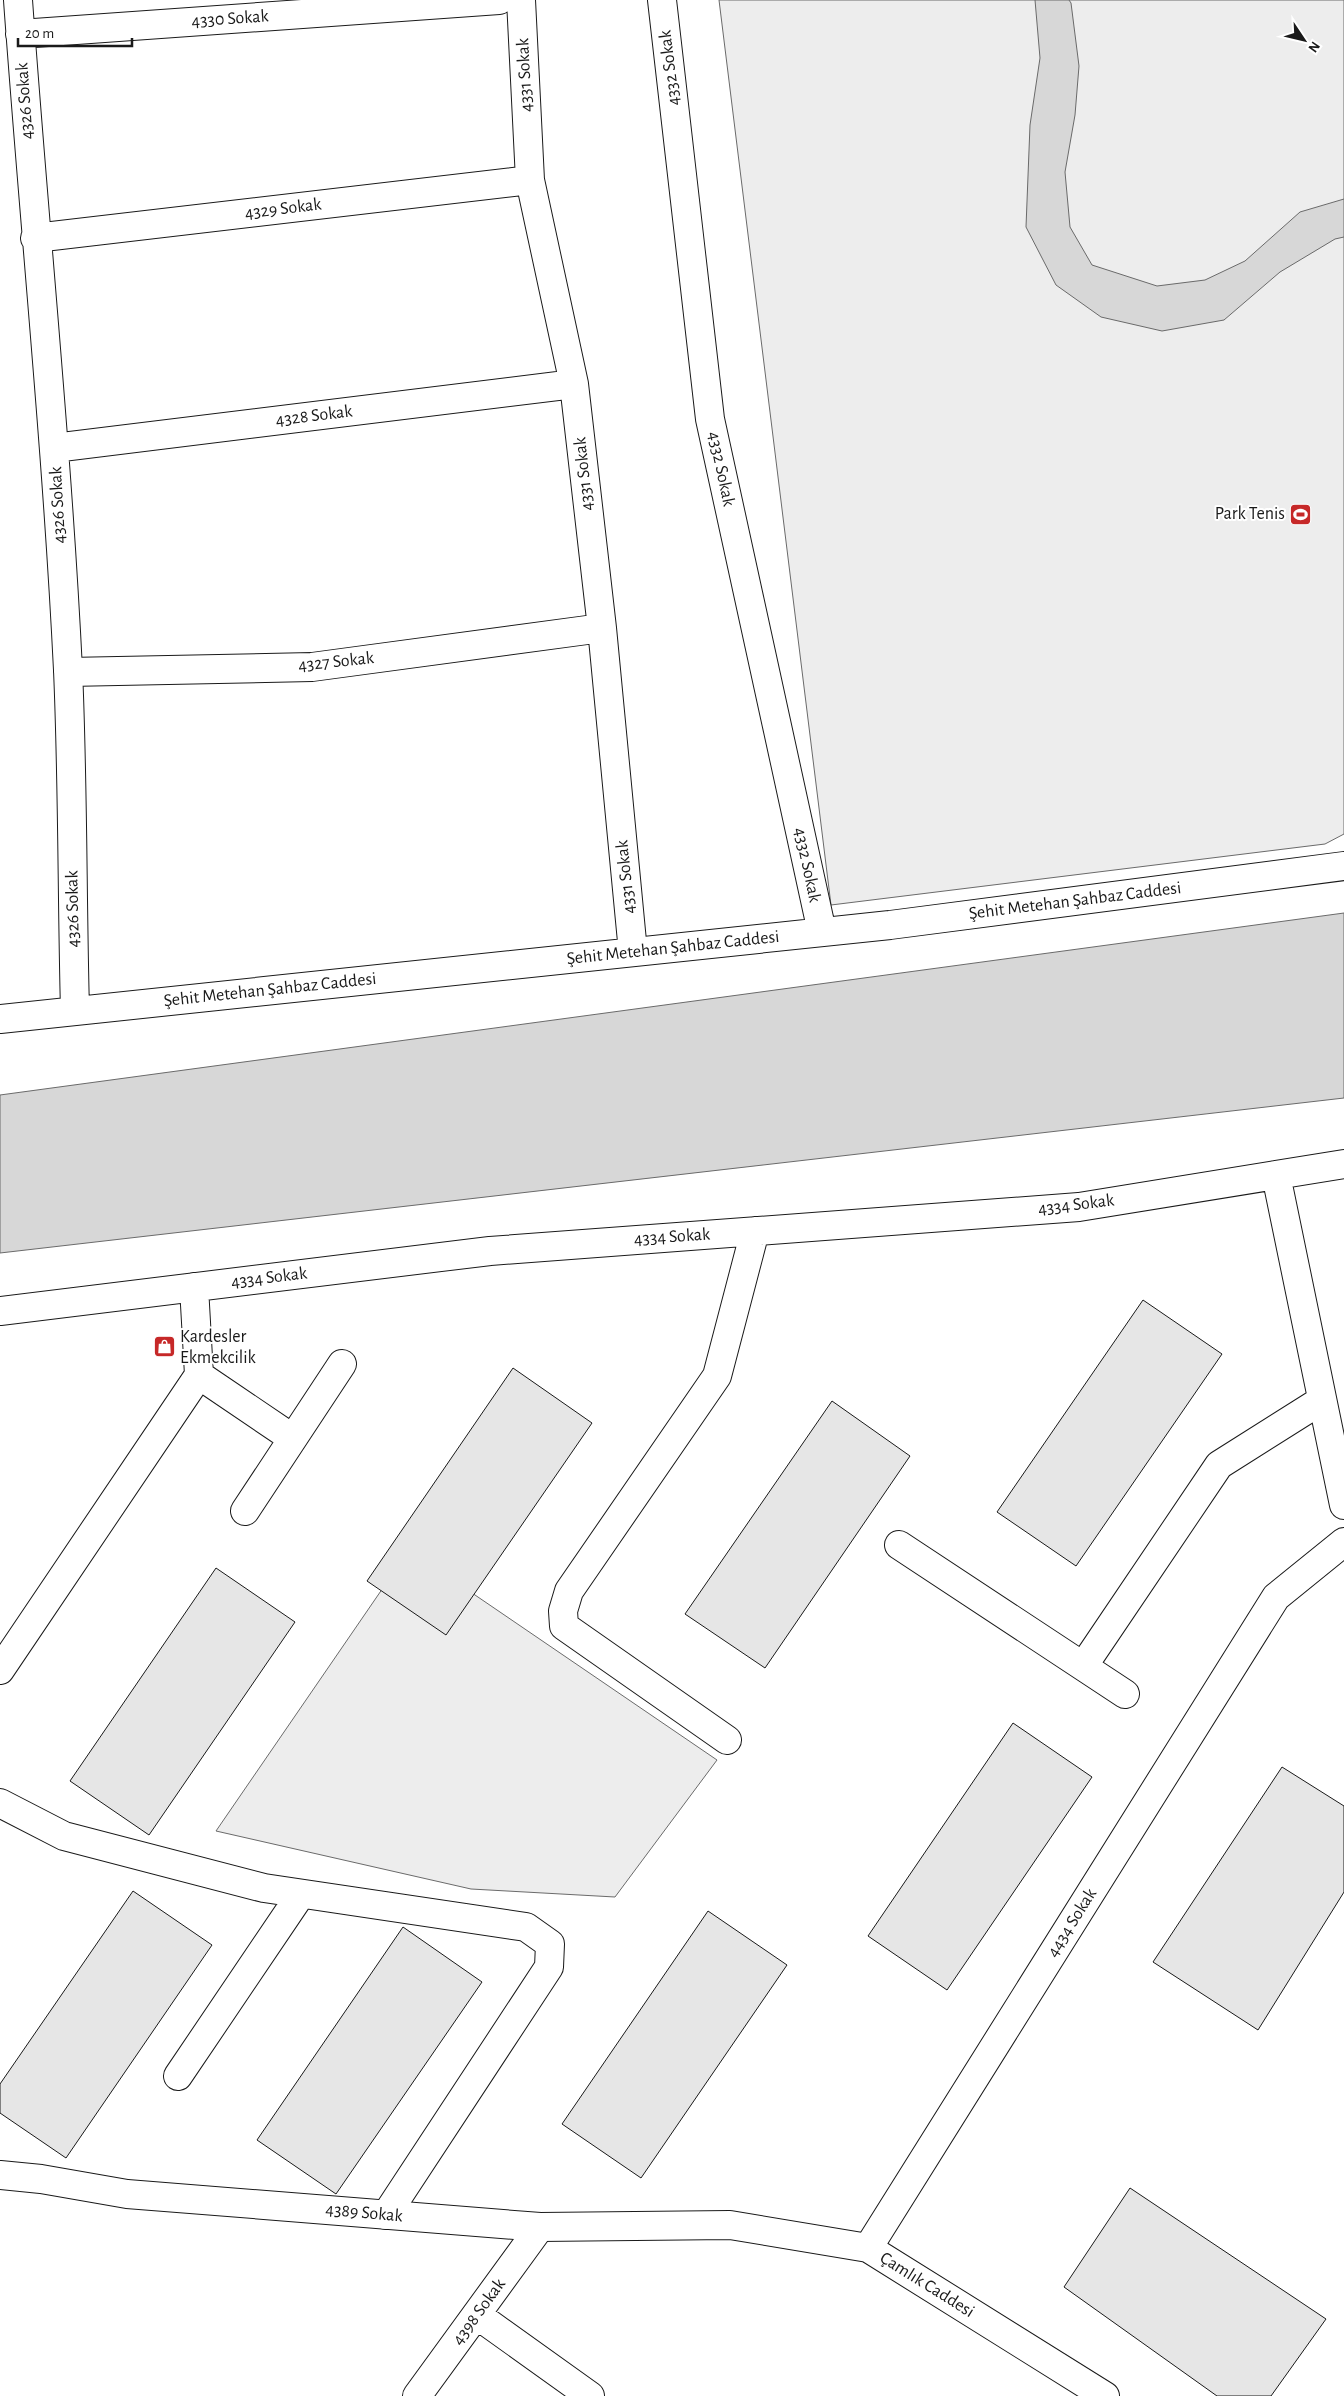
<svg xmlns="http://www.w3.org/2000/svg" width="1344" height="2396" font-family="'Alegreya Sans',sans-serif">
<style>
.built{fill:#ededed;stroke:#6a6a6a}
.water{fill:#d7d7d7;stroke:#6a6a6a}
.building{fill:#e6e6e6;stroke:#1a1a1a}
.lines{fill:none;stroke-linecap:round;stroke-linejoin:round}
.minor-casing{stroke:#1a1a1a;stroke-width:30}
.major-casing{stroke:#1a1a1a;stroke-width:30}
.minor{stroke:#fff;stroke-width:28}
.major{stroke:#fff;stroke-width:28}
.labels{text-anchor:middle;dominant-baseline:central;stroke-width:4;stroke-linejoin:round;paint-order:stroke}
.street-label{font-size:18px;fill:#1a1a1a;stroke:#fff}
.poi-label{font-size:18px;fill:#1a1a1a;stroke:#fff;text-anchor:end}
</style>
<rect width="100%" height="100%" fill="#fff"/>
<path class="built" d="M719 0H1344V834L1325 844 831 905Z
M409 1550 717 1760 615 1897 471 1889 216 1831Z"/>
<path class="water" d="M1035 0H1069L1071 3 1079 66 1075 115 1065 172 1070 227 1092 265 1157 286 1205 280 1245 261 1300 212 1344 199V237L1335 239 1280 272 1224 320 1162 331 1101 317 1056 285 1026 227 1030 125 1040 58Z
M1344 913V1098L0 1253V1095Z"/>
<path class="building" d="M1143 1300 1222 1354 1076 1566 997 1512Z
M513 1368 592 1423 446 1635 367 1581Z
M832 1401 910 1456 765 1668 685 1614Z
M216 1568 295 1622 149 1835 70 1781Z
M1013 1723 1092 1777 947 1990 868 1936Z
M1282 1767 1344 1806V1892L1258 2030 1153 1962Z
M133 1891 212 1945 66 2158 0 2113V2084Z
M708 1911 787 1965 641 2178 562 2124Z
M403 1927 482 1982 336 2194 257 2140Z
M1130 2188 1326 2319 1271 2396H1217L1064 2287Z"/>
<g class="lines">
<defs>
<path id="minor" d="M18 0C34 223 57 446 68 670 73 783 72 897 75 1011
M521 0 530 180 574 384 602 628 633 952
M662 0 710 419 822 932
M20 34 499 0
M35 238 530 180
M54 448 574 384
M68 672 312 667 602 628
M0 1019 890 925 1344 866
M1276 1175 1344 1505
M0 1311 490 1251 1079 1207 1344 1164
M199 1375 292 1438
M245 1511 342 1364
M899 1545 1125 1694
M1084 1665 1219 1465 1322 1400
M0 1670 199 1375 194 1287
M727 1740 564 1626 563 1611 569 1591 717 1376 755 1231
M0 1803 64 1836 264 1888 526 1927 550 1944 549 1967 386 2215
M178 2076 301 1894
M868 2248 1276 1597 1344 1542
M477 2315 590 2396
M417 2396 540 2227"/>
<path id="major" d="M0 2175 41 2179 127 2194 540 2227 730 2225 868 2248 1105 2396"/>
</defs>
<use href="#minor" class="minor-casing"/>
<use href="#major" class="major-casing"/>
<use href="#minor" class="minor"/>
<use href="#major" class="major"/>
</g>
<defs>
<symbol id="stadium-square" viewBox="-11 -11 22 22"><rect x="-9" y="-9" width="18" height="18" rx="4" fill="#c62828" stroke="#fff"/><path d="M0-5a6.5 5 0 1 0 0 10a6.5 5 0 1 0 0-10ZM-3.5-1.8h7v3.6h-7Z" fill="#fff"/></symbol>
<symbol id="shop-square" viewBox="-11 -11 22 22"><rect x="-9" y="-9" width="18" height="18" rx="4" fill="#c62828" stroke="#fff"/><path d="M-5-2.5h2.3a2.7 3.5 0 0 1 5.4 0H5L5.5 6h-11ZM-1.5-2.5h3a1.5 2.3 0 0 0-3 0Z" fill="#fff"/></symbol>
</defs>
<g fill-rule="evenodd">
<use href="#stadium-square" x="1288" y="502" width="25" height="25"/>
<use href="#shop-square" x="152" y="1334" width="25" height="25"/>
</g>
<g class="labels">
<g class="street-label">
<text transform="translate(230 19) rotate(-4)">4330 Sokak</text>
<text transform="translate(670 68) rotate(-97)">4332 Sokak</text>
<text transform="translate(525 75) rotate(-93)">4331 Sokak</text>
<text transform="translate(25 101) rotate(-94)">4326 Sokak</text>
<text transform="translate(283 209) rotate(-7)">4329 Sokak</text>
<text transform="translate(314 416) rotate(-7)">4328 Sokak</text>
<text transform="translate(721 469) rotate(78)">4332 Sokak</text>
<text transform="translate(584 474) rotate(-96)">4331 Sokak</text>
<text transform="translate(58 505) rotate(-93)">4326 Sokak</text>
<text transform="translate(336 662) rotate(-6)">4327 Sokak</text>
<text transform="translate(807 865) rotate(78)">4332 Sokak</text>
<text transform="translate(626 877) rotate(-96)">4331 Sokak</text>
<text transform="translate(1075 901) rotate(-7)">Şehit Metehan Şahbaz Caddesi</text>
<text transform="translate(73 909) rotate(-91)">4326 Sokak</text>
<text transform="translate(673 948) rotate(-6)">Şehit Metehan Şahbaz Caddesi</text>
<text transform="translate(270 990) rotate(-6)">Şehit Metehan Şahbaz Caddesi</text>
<text transform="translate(1076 1205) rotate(-7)">4334 Sokak</text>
<text transform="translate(672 1237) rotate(-4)">4334 Sokak</text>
<text transform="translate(269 1278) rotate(-7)">4334 Sokak</text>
<text transform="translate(1072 1923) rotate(-58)">4434 Sokak</text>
<text transform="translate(364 2213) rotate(5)">4389 Sokak</text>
<text transform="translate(927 2285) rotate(32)">Çamlık Caddesi</text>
<text transform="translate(479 2312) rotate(-54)">4398 Sokak</text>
</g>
<g class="poi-label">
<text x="1285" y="514">Park Tenis</text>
<text x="180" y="1337" text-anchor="start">Kardesler<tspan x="180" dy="21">Ekmekcilik</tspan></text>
</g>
</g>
<g transform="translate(1304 40) rotate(125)" stroke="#ffffff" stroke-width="4" paint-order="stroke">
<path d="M0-4L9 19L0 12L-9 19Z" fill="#1a1a1a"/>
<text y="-8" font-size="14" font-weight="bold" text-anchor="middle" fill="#1a1a1a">N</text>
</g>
<path d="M18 38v8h114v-8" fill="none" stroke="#1a1a1a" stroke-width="2.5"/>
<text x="25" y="38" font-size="15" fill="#1a1a1a" stroke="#ffffff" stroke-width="4" paint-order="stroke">20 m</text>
</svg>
